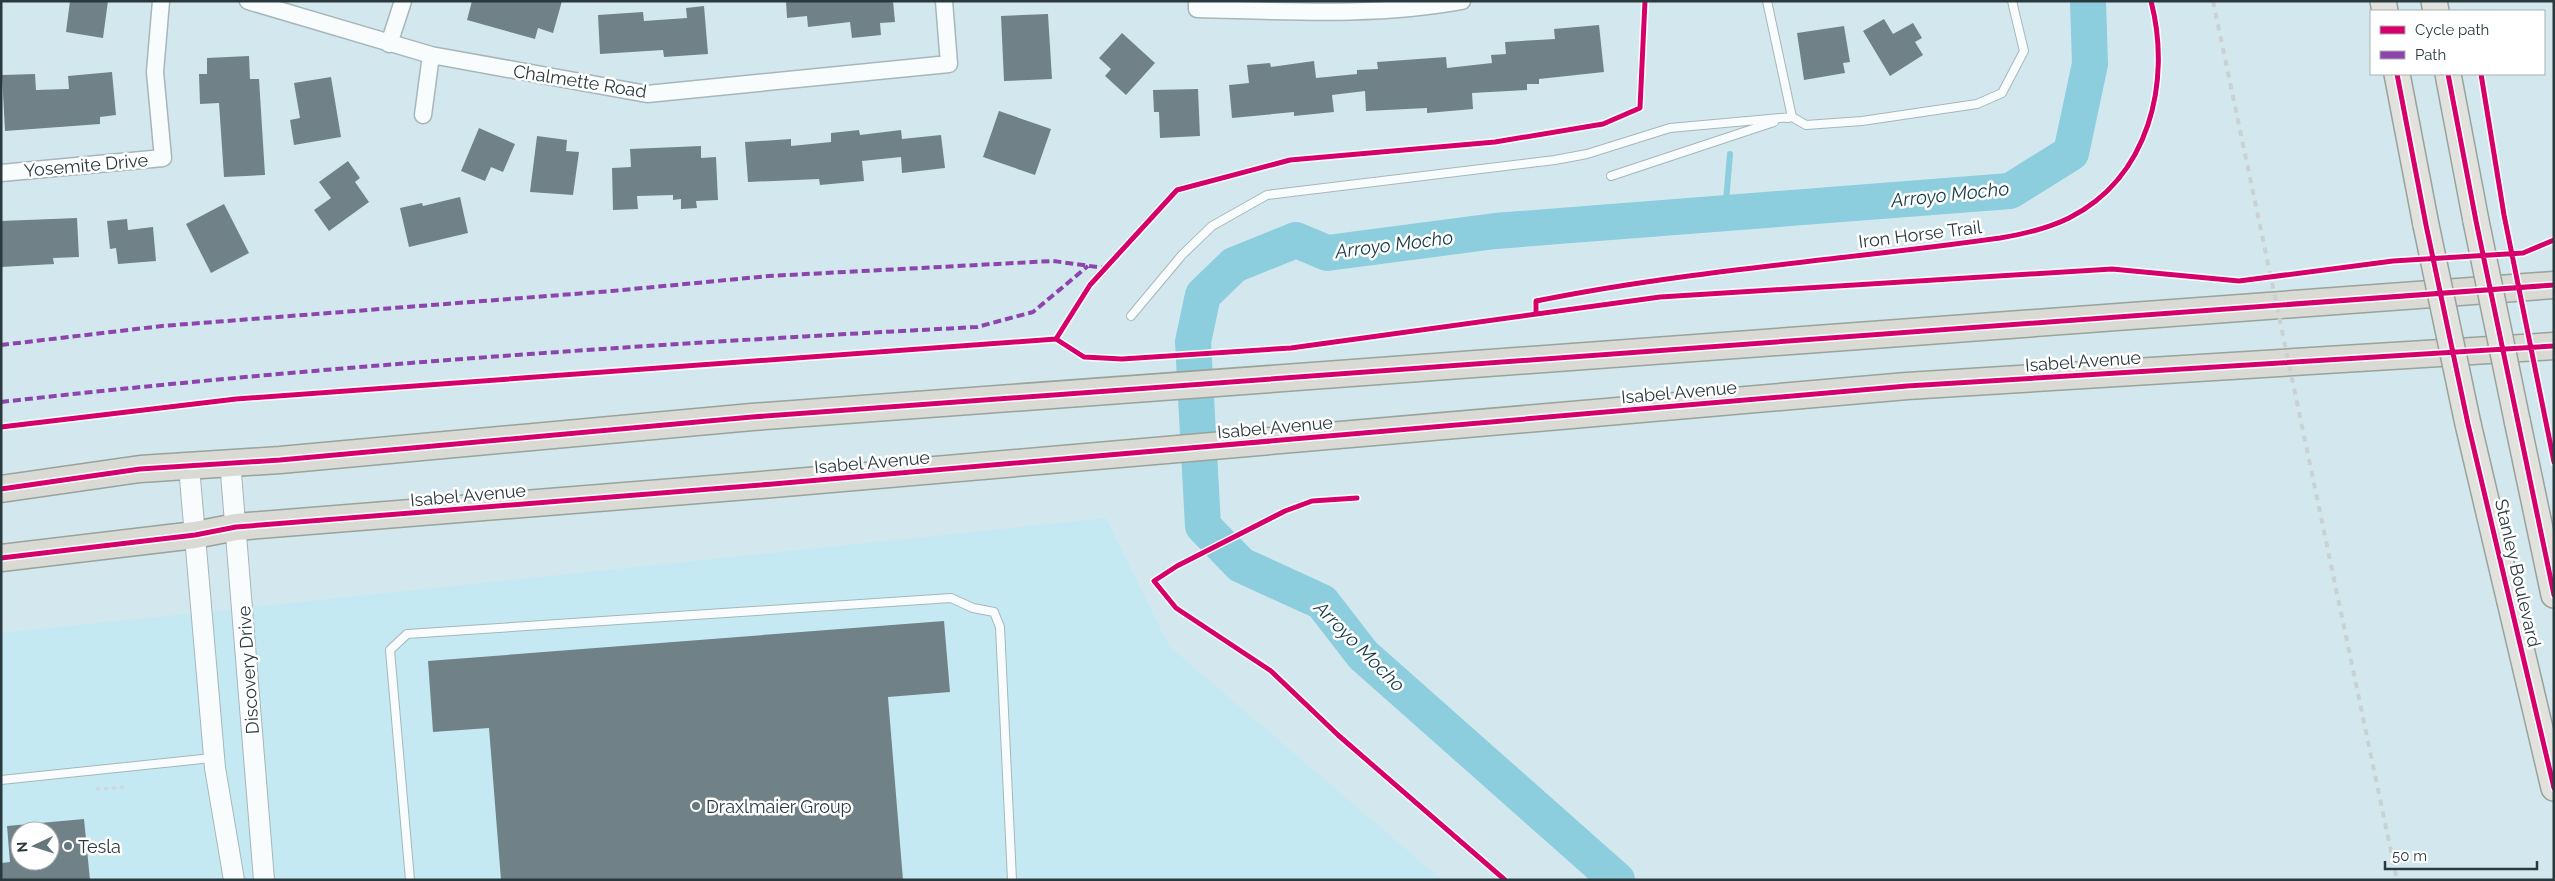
<svg xmlns="http://www.w3.org/2000/svg" width="2555" height="881" font-family="Raleway,sans-serif">
<style>
.built{fill:#c5e9f2;fill-rule:evenodd}
.lines{fill:none;stroke-linecap:round;stroke-linejoin:round}
.stream{stroke:#8ccdde;stroke-width:6}
.river{stroke:#8ccdde;stroke-width:36}
.building{fill:#708287;fill-rule:evenodd}
.service-casing{stroke:#a6b6bb;stroke-width:10}
.minor-casing{stroke:#a6b6bb;stroke-width:19}
.tertiary-casing{stroke:#a6b6bb;stroke-width:22}
.primary-casing{stroke:#99a29b;stroke-width:28}
.trunk-casing{stroke:#99a29b;stroke-width:29}
.path{stroke:#d0d7d9;stroke-width:3;stroke-dasharray:4 4;stroke-linecap:butt}
.service{stroke:#f8fcfc;stroke-width:8}
.minor{stroke:#f8fcfc;stroke-width:16}
.tertiary{stroke:#f8fcfc;stroke-width:20}
.primary{stroke:#e1e2dd;stroke-width:25}
.trunk{stroke:#d8dad3;stroke-width:26}
.rail{stroke:#cad1d3;stroke-width:4;stroke-dasharray:6 6;stroke-linecap:butt}
.primary-bridge-casing{stroke:#99a29b;stroke-width:28;stroke-linecap:butt}
.primary-bridge{stroke:#e1e2dd;stroke-width:25}
.quiet{stroke:#8e44ad;stroke-width:4;stroke-dasharray:8 4;stroke-linecap:butt}
.cycleway-casing{stroke:#fff;stroke-width:8}
.cycleway{stroke:#d6006c;stroke-width:5}
.poi-dot{fill:#65767c;stroke:#fff;stroke-width:2}
.labels{text-anchor:middle;dominant-baseline:central;stroke-width:5;stroke-linejoin:round;paint-order:stroke}
.street-label{font-size:18px;fill:#2a393e;stroke:#fff}
.poi-label{font-size:18px;fill:#2a393e;stroke:#fff;text-anchor:start}
.water-label{font-size:19px;font-style:italic;fill:#153c46;stroke:#fff}
</style>
<rect width="100%" height="100%" fill="#d3e8ee"/>
<path class="built" d="M1106 518 1169 646 1442 880H1V633ZM20 831H50V861H20Z"/>
<g class="lines">
<path class="stream" d="M1725 213 1730 154"/>
<path class="river" d="M1617 880 1363 655 1322 602 1241 565 1203 526 1193 342 1203 295 1234 265 1296 240 1327 253 1495 231 2010 191 2071 153 2090 64 2088 1"/>
</g>
<path class="building" d="M70 1H108L103 38 66 32Z
M472 1H562L553 33 538 28 535 39 467 20Z
M786 1H893L895 22 880 23 881 35 852 38 850 22 808 27 807 16 787 18Z
M704 6 708 54 664 57 663 50 600 54 598 15 643 12 644 21 687 18 686 8Z
M1048 14 1052 79 1004 81 1001 16Z
M1884 19 1893 34 1913 23 1922 38 1915 42 1923 55 1890 76 1863 31Z
M1599 25 1604 72 1539 79V84H1527V90L1472 93 1473 109 1427 113V108L1366 111 1365 91 1332 95 1334 112 1294 116V112L1232 118 1229 85 1249 83 1247 65 1270 63 1271 67 1314 61 1316 78 1357 74V70L1378 69 1377 62 1446 57 1447 68 1492 63 1491 55 1506 54 1505 42 1555 39 1554 29Z
M1844 26 1850 62 1843 63 1845 73 1804 80 1797 33Z
M1122 33 1155 63 1126 95 1105 76 1111 69 1099 58Z
M249 56 250 79H259L265 175 224 177 219 103 200 104 199 74H207V58Z
M112 72 116 115 100 117V124L5 131 2 75 35 74 36 90 69 89 68 76Z
M331 77 341 137 294 145 290 120 300 118 294 83Z
M1198 89 1200 136 1160 138 1159 112H1154L1153 90Z
M999 111 1051 129 1035 175 983 157Z
M479 128 515 144 503 172 491 167 485 181 461 171Z
M859 130 860 135 901 130 902 139 941 135 945 168 902 173 901 157 862 161 864 181 820 185 819 179 748 182 745 142 791 139V146L831 142V133Z
M537 136 567 140 566 151 579 152 573 195 530 192Z
M701 146V158L716 157 718 200 696 201 697 208 681 209V199L673 200V195L637 196 638 209 613 210 612 168 631 167 630 149Z
M348 161 360 178 355 182 369 202 329 231 314 210 331 198 319 182Z
M460 197 468 233 409 247 400 208 422 203 423 206Z
M224 204 249 253 211 273 186 224Z
M77 218 79 257 53 258 54 264 1 267V221Z
M127 219 128 230 153 227 156 261 118 264 116 248 110 249 107 221Z
M944 621 950 692 888 697 903 880H501L489 728 433 732 428 661Z
M84 819 90 880H1V863L10 862 7 826ZM20 831H50V861H20Z"/>
<g class="lines">
<defs>
<path id="service" d="M1767 1 1792 117 1787 118
M1611 176 1774 122
M1131 316 1182 255 1212 226 1267 195 1555 160 1587 154 1670 128 1792 117 1806 125 1862 121 1977 104 2002 93 2024 51 2012 1
M1 780 212 758
M410 880 390 650 407 634 951 598 973 608 994 612 1000 627 1012 880"/>
<path id="minor" d="M248 1 431 55 647 94 949 64 944 1
M1197 1V9C1286 11 1375 17 1462 1
M389 44 403 1
M423 115 431 55
M1 173 163 158 155 72 161 1"/>
<path id="tertiary" d="M230 461 264 880
M189 467 215 768 234 880"/>
<path id="primary" d="M2383 1 2385 11
M2434 1 2436 11
M2397 74 2426 225
M2448 74 2476 221
M2517 420 2554 595
M2468 424 2554 788"/>
<path id="trunk" d="M1 489 140 469 280 460 752 417 2554 285
M1 558 195 535 236 527 773 484 1907 386 2554 346"/>
</defs>
<use href="#service" class="service-casing"/>
<use href="#minor" class="minor-casing"/>
<use href="#tertiary" class="tertiary-casing"/>
<use href="#primary" class="primary-casing"/>
<use href="#trunk" class="trunk-casing"/>
<path class="path" d="M96 789 127 787"/>
<use href="#service" class="service"/>
<use href="#minor" class="minor"/>
<use href="#tertiary" class="tertiary"/>
<use href="#primary" class="primary"/>
<use href="#trunk" class="trunk"/>
<path class="rail" d="M2213 1 2397 880"/>
<defs>
<path id="primary-bridge" d="M2476 221 2517 420
M2426 225 2468 424"/>
</defs>
<use href="#primary-bridge" class="primary-bridge-casing"/>
<use href="#primary-bridge" class="primary-bridge"/>
<path class="quiet" d="M1 345 162 326 612 291 769 276 1053 261 1105 268
M1 402C326 365 651 344 977 327L1033 312 1088 266"/>
<defs>
<path id="cycleway" d="M2397 74 2426 225 2468 424 2554 788
M2448 74 2476 221 2554 595
M2481 74 2504 215 2554 462
M1536 313V301C1689 270 1845 260 2000 238 2024 234 2047 229 2069 218 2149 178 2172 82 2151 1
M1056 339 1090 285 1177 190 1290 160 1495 142 1603 124 1640 108 1645 1
M1 427 236 399 1056 339 1084 357 1122 359 1291 348 1660 297 2112 269 2239 281 2393 261 2523 253 2554 240
M1 489 140 469 280 460 752 417 2554 285
M1357 498 1312 501 1285 511 1177 566 1154 581 1176 608 1271 671 1338 735 1505 880
M1 558 195 535 236 527 773 484 1907 386 2554 346"/>
</defs>
<use href="#cycleway" class="cycleway-casing"/>
<use href="#cycleway" class="cycleway"/>
</g>
<g class="poi-dot">
<circle cx="696" cy="806" r="5"/>
<circle cx="68" cy="846" r="5"/>
</g>
<g class="labels">
<g class="street-label">
<text transform="translate(580 81) rotate(9)">Chalmette Road</text>
<text transform="translate(86 165) rotate(-5)">Yosemite Drive</text>
<text transform="translate(1920 234) rotate(-7)">Iron Horse Trail</text>
<text transform="translate(2083 361) rotate(-4)">Isabel Avenue</text>
<text transform="translate(1679 392) rotate(-5)">Isabel Avenue</text>
<text transform="translate(1275 427) rotate(-5)">Isabel Avenue</text>
<text transform="translate(872 462) rotate(-5)">Isabel Avenue</text>
<text transform="translate(468 495) rotate(-5)">Isabel Avenue</text>
<text transform="translate(2518 573) rotate(77)">Stanley Boulevard</text>
<text transform="translate(248 670) rotate(-94)">Discovery Drive</text>
</g>
<g class="poi-label">
<text x="706" y="806">Draxlmaier Group</text>
<text x="78" y="846">Tesla</text>
</g>
<g class="water-label">
<text transform="translate(1950 194) rotate(-6)">Arroyo Mocho</text>
<text transform="translate(1394 244) rotate(-7)">Arroyo Mocho</text>
<text transform="translate(1360 646) rotate(45)">Arroyo Mocho</text>
</g>
</g>
<rect width="2555" height="881" fill="none" stroke="#2a393e" stroke-width="5"/>
<rect x="2370" y="10" width="175" height="65" fill="#ffffff" stroke="#aab0b2"/>
<rect x="2380" y="26" width="25" height="8" fill="#d6006c" stroke="#aab0b2"/>
<text x="2415" y="35" font-size="15" fill="#2a393e">Cycle path</text>
<rect x="2380" y="51" width="25" height="8" fill="#8e44ad" stroke="#aab0b2"/>
<text x="2415" y="60" font-size="15" fill="#2a393e">Path</text>
<g transform="translate(35 846) rotate(266)"><circle r="24" fill="#ffffff" stroke="#aab0b2"/>
<path d="M0-4L9 19L0 12L-9 19Z" fill="#65767c"/>
<text y="-8" font-size="14" font-weight="bold" text-anchor="middle" fill="#2a393e">N</text>
</g>
<path d="M2385 861v8h152v-8" fill="none" stroke="#2a393e" stroke-width="2.5"/>
<text x="2392" y="861" font-size="15" fill="#2a393e" stroke="#ffffff" stroke-width="4" paint-order="stroke">50 m</text>
</svg>
